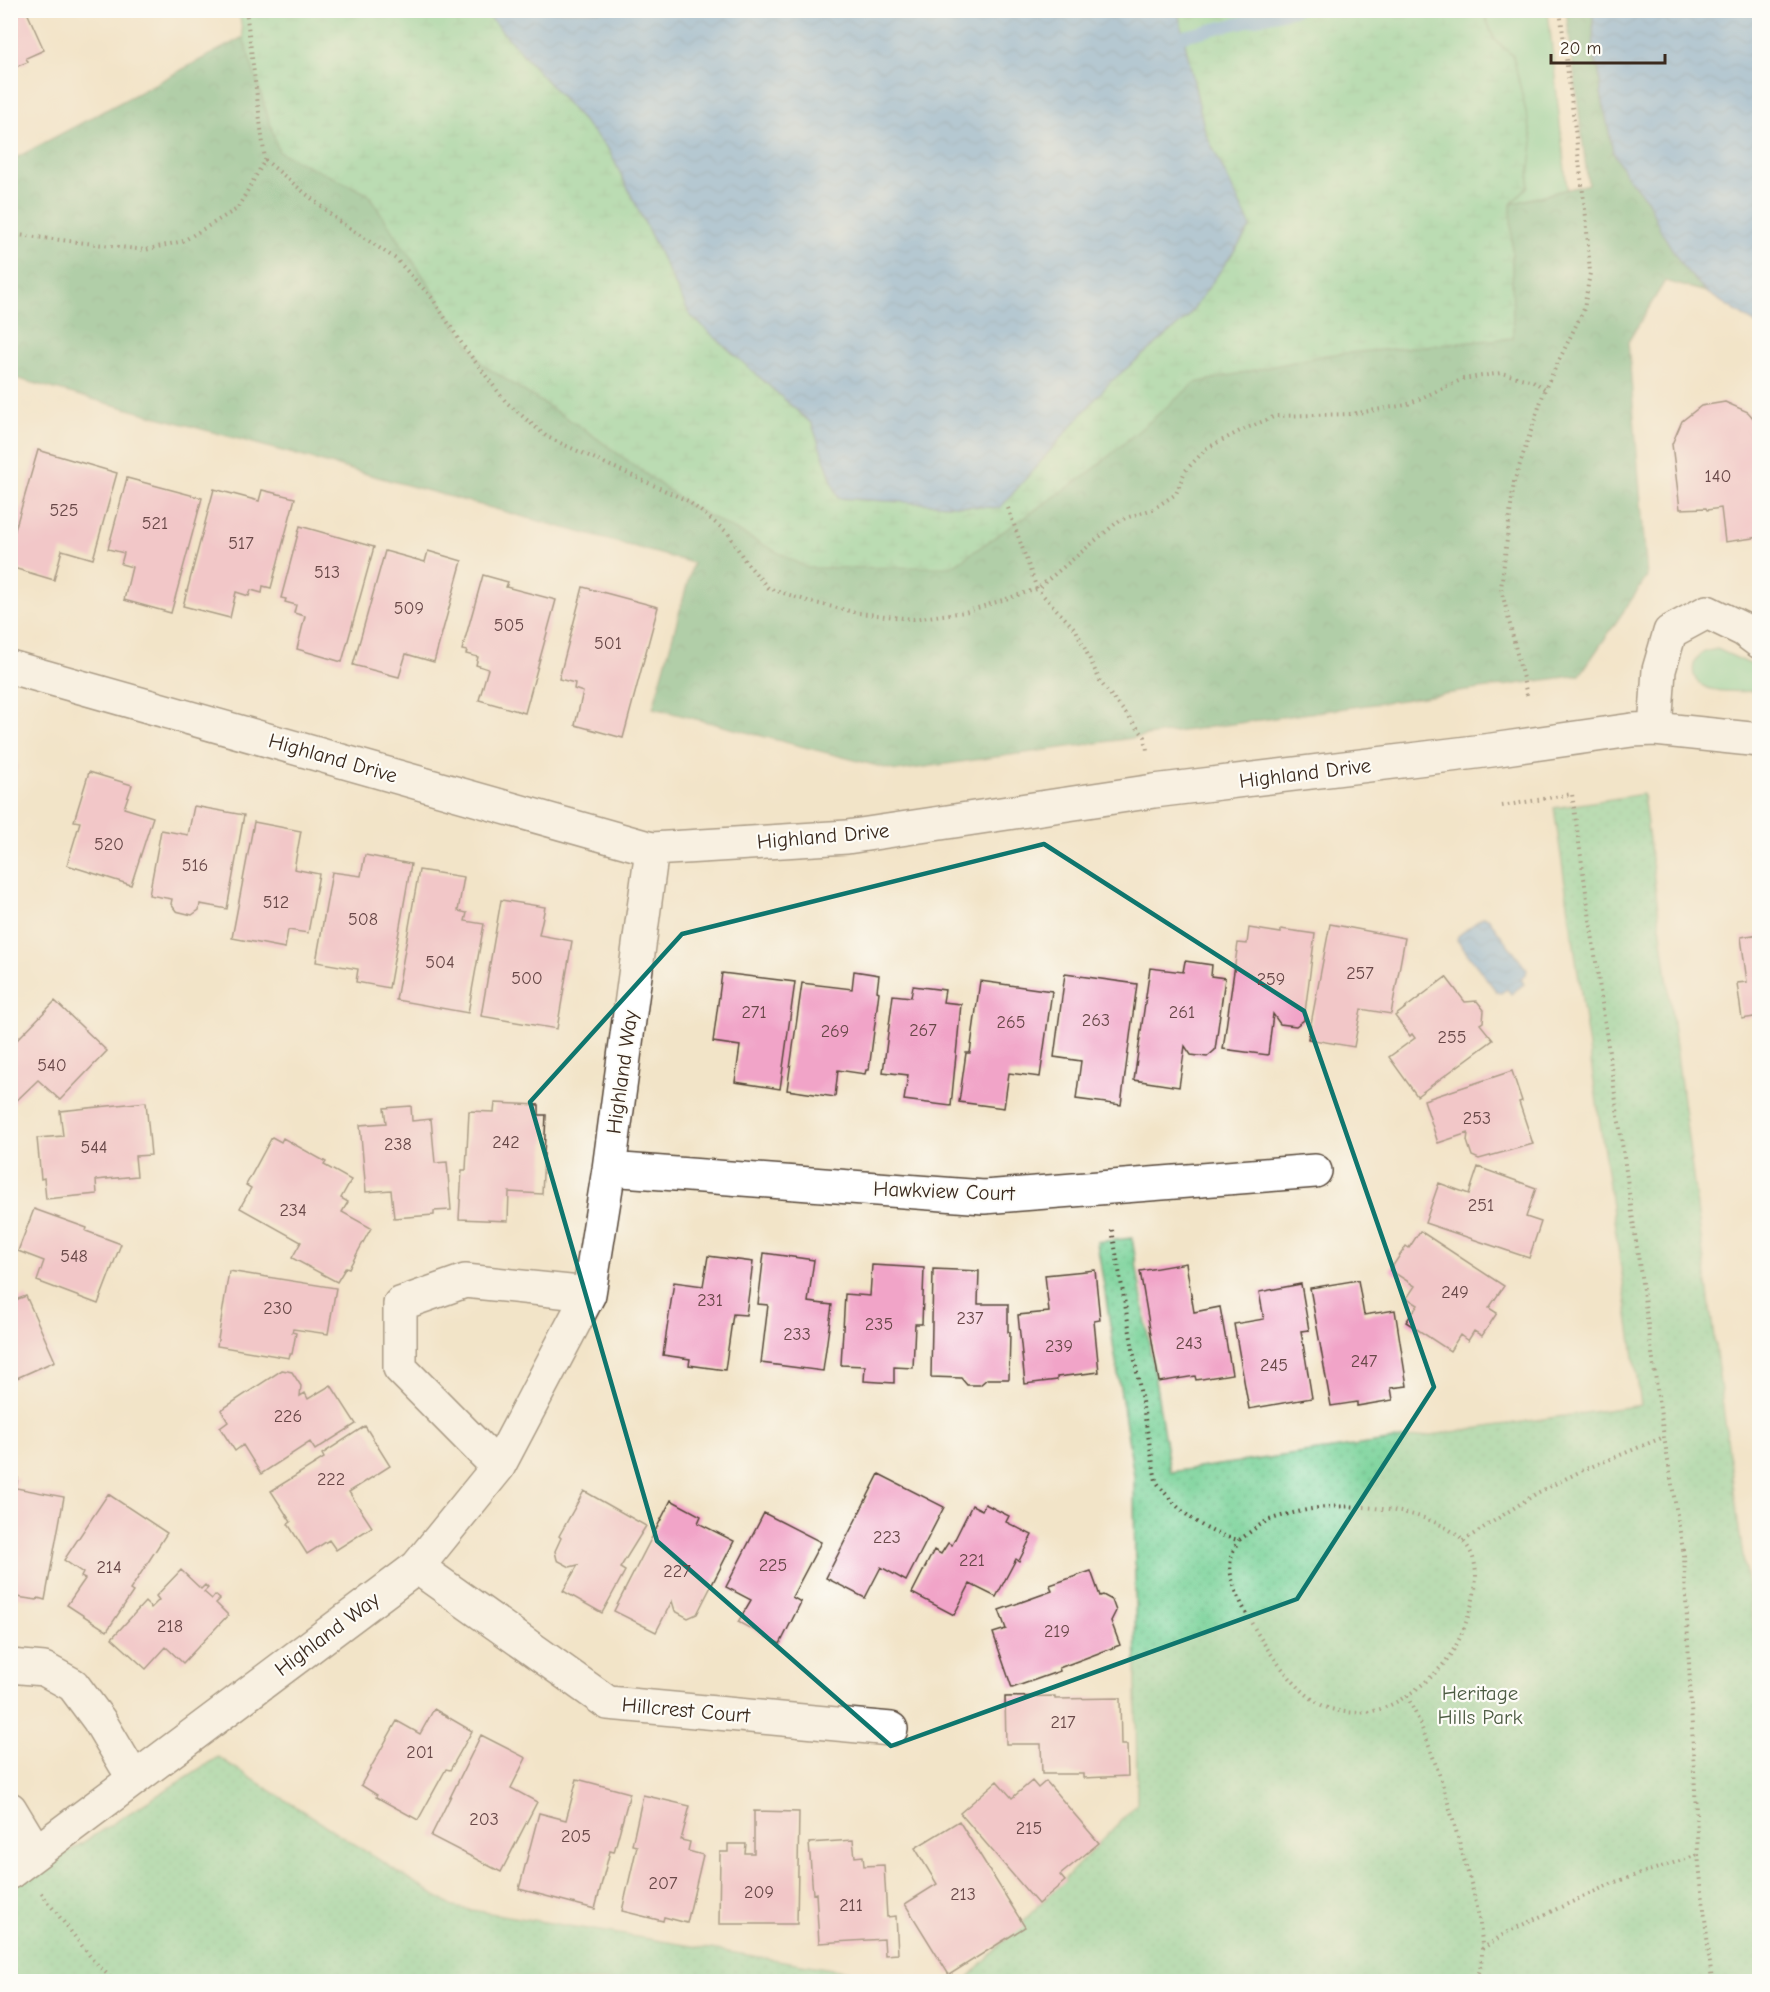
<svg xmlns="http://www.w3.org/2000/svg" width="1770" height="1992" font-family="'Comic Neue',sans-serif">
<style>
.green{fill:#78d299;stroke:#5a7e5c;stroke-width:1.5}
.forest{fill:url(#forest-crowns);stroke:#4e6f50;stroke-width:1.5}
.wetland{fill:url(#wetland-marsh);stroke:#5a7e5c;stroke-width:1.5}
.park{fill:url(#park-dots);stroke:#5a7e5c;stroke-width:1.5}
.water{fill:url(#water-waves);stroke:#53687c;stroke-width:1.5}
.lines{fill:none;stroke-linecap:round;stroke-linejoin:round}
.stream{stroke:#6ba6db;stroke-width:12}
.building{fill:#f1a4c8}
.minor-casing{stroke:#564638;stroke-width:36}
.path{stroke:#564638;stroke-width:4;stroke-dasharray:1.5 4.5;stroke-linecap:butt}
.minor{stroke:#fff;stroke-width:33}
.marked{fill:none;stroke:#0f766e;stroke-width:4.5;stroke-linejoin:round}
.labels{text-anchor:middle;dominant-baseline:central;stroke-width:4.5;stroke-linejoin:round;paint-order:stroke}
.number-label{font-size:18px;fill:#684848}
.street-label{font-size:21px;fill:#3b2a1e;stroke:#fdfcf7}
.park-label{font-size:21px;fill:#4d5c43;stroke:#fdfcf7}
</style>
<defs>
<pattern id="forest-crowns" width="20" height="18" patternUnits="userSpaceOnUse" patternTransform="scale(1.5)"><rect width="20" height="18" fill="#62b481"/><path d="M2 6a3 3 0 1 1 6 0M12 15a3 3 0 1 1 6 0" fill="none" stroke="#529369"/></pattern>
<pattern id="wetland-marsh" width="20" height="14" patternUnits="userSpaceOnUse" patternTransform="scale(1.5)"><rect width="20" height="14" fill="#78d299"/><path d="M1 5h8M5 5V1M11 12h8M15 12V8" fill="none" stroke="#69b483"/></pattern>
<pattern id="park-dots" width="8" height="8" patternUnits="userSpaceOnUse" patternTransform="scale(1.5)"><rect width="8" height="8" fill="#78d299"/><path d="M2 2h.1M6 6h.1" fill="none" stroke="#69b483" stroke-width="1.8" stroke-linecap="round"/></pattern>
<pattern id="water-waves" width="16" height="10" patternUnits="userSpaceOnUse" patternTransform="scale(1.5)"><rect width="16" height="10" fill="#6ba6db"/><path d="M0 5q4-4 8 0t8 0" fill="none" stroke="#5987b1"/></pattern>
</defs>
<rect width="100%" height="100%" fill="#fdfcf7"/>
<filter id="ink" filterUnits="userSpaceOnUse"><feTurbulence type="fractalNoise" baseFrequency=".0167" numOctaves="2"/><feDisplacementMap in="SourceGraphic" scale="12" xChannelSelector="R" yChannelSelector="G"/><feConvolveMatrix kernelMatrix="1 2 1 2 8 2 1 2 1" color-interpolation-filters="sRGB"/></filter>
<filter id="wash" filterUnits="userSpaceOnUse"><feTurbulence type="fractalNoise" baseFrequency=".008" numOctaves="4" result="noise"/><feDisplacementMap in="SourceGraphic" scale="24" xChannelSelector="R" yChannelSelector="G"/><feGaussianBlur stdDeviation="1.35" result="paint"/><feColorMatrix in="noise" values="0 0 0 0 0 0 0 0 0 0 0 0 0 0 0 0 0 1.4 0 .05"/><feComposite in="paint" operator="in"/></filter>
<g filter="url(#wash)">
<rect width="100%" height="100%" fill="#f2e4c8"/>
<path class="green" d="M1483 11H1548L1567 189 1511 204 1528 186 1513 56 1494 39Z
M1717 649 1759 668V691C1737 691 1683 698 1695 660L1704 652Z"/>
<path class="forest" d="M1566 11H1593L1594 58 1599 70 1601 93 1613 151 1626 175 1648 201 1661 231 1683 267 1706 292 1665 281 1628 342 1647 577 1580 675 897 771 653 708 693 563 11 377 10 161 243 37 279 151 368 194 483 365 584 429 690 506 951 567 1089 473 1194 383 1325 355 1513 338 1511 204 1588 184Z"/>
<path class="wetland" d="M239 11H484L609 150 690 315 812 424 839 498 1000 508 1109 383 1187 318 1251 227 1205 132 1178 11H1483L1494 39 1513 56 1533 142 1528 186 1511 204 1513 338 1325 355 1195 383 1089 473 951 567 807 568 690 506 584 429 483 365 368 194 279 152 243 37Z"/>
<path class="park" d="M1643 794 1739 1529 1759 1665V1981L964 1982 1137 1804 1134 1476 1097 1242 1132 1238 1170 1472 1641 1405 1554 808Z
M218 1757 453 1907 906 1981 11 1982V1888Z"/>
<path class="water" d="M484 11H1178L1205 132 1251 227 1187 318 1109 383 1000 508 838 498 812 424 690 315 609 150Z
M1593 11H1759V326L1706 292 1683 267 1661 231 1648 201 1626 175 1613 151 1601 93 1599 70 1594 59Z
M1483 917 1488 918 1527 970 1526 974 1521 979 1524 984 1511 994 1507 989 1501 993 1497 992 1457 940 1458 936Z"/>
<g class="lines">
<path class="stream" d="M1184 36 1295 10"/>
</g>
<g id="blocks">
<path class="building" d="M10 10H26L44 50 26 58 28 62 10 69Z
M1725 402 1748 412 1760 426V537L1725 542 1721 508 1707 510 1706 508 1680 509 1672 444 1682 421 1701 406Z
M38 450 117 473 93 559 62 550 54 580 10 567V547Z
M127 478 202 498 171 613 124 600 132 567 121 564 124 553 108 549Z
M214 489 259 501 262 490 295 498 271 588 263 586 262 593 251 590 249 596 236 592 230 618 183 606Z
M300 526 374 547 342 662 297 649 305 616 294 613 296 605 285 602 286 599 281 598Z
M385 551 425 562 428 551 462 561 434 662 406 654 399 677 353 665Z
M483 575 508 582 506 587 556 600 525 713 479 700 488 669 476 665 478 657 466 654 467 651 462 650Z
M583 587 658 607 623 738 575 725 583 692 574 689 575 683 559 679Z
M10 763 18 765 11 785H10Z
M89 772 132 785 124 808 153 817 131 885 67 865 80 822 74 821Z
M194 806 244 815 227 909 200 904 199 910 192 915 176 911 171 904 172 899 149 895 161 830 188 835Z
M254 822 301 831 294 869 319 874 308 933 288 930 285 948 232 938Z
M365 855 411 864 389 988 356 982 358 969 316 962 332 872 361 876Z
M419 870 464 877 458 911 467 913 465 921 484 924 468 1013 396 1000Z
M501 900 545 907 539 935 572 941 557 1029 481 1016Z
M1330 924 1405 938 1391 1014 1361 1009 1354 1047 1308 1039Z
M1249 928 1281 933V929L1315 934 1304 1020 1296 1026 1280 1024 1273 1014 1268 1055 1223 1049 1238 943 1247 944Z
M1760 934V1016L1742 1019 1737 983 1747 982 1741 937Z
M1185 961 1212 965 1211 976 1225 978 1215 1050 1207 1057 1191 1055 1185 1046 1179 1087 1134 1080 1150 968 1183 972Z
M854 971 879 975 877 991 879 992 869 1070H866L865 1074 838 1070 835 1097 787 1090 802 983 852 989Z
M722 973 795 982 780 1089 735 1082 740 1046 713 1042Z
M1065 974 1137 984 1121 1105 1076 1099 1081 1061 1054 1057Z
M1446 977 1465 1002 1477 1001 1484 1010 1483 1022 1480 1024 1493 1040 1417 1096 1389 1057 1415 1038 1412 1034 1410 1036 1395 1016Z
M980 981 1052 991 1040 1077 1009 1073 1004 1108 959 1102 966 1053H970Z
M913 986 945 990 943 1002 961 1004 951 1106 904 1100 908 1075 883 1072 893 995 911 997Z
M55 1001 107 1051 60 1100 38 1080 13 1104 10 1102V1037L12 1035 17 1040Z
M1512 1071 1522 1101 1519 1102 1533 1144 1479 1159 1472 1156 1467 1141 1468 1133 1438 1143 1424 1100Z
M146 1102 151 1155 135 1156 137 1176 96 1180 97 1194 46 1199 44 1178 41 1179 37 1138 63 1136 60 1111Z
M495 1103 539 1105V1115H546L542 1194 509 1192 508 1221 459 1219 462 1170H466L469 1111 494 1112Z
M411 1106 412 1121 431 1119 435 1163 447 1162 451 1210 434 1211V1215L394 1218 391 1190 366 1192 360 1125 386 1123 384 1108Z
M272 1137 281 1142 283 1138 326 1162 324 1165 351 1180 341 1198 348 1202 342 1212 371 1228 349 1268 346 1267 337 1282 292 1258 301 1242 240 1208 251 1188 246 1185Z
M1478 1167 1536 1188 1526 1217 1541 1222 1529 1258 1425 1223 1439 1183 1469 1194Z
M34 1209 87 1228 86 1231 121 1244 98 1304 37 1281 44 1261 18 1251Z
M1420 1231 1504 1286 1489 1308 1497 1313 1482 1336 1474 1331 1468 1341 1460 1335 1450 1351 1406 1322 1418 1305 1407 1298 1415 1286 1390 1270 1406 1246 1409 1248Z
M764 1253 814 1260 808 1302 832 1305 823 1371 761 1363 768 1305 758 1304Z
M708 1256 753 1262 746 1315 733 1314 725 1370 689 1365 690 1359 663 1355 674 1282 703 1286Z
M1186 1263 1194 1312 1220 1307 1232 1374 1196 1380 1195 1376 1159 1382 1140 1271Z
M872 1265 924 1268 922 1324H915L913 1368 894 1367V1383L864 1381 865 1366 841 1365 845 1294 870 1296Z
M933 1269 979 1271 978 1304H1008V1332H1010L1009 1379H987L980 1385H967L961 1378 931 1377Z
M1095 1270 1100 1320 1094 1321 1099 1372 1057 1377V1380L1025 1384 1018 1315 1049 1312 1045 1275Z
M229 1271 336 1288 328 1334 293 1329 292 1332 296 1333 292 1354H290L289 1358 217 1346Z
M1358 1280 1364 1315 1395 1310 1407 1386 1391 1388 1393 1400 1357 1406V1402L1331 1406 1310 1288Z
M1301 1284 1309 1330 1301 1331 1312 1398 1249 1409 1234 1324 1264 1319 1259 1292Z
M26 1296 55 1361 10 1381V1302Z
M282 1370 292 1372 301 1386 300 1396 305 1393 308 1399 331 1385 356 1424 315 1450 310 1442 261 1474 243 1445 235 1451 220 1428 228 1422 221 1410Z
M365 1426 390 1466 349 1492 372 1527 336 1550 329 1540 307 1554 288 1524 291 1522 271 1491 324 1458 322 1454Z
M879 1474 944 1507 906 1581 881 1567 865 1598 826 1578Z
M10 1477 18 1478 16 1488 64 1497 45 1600 38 1598 37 1600 10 1596Z
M584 1491 646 1526 620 1568 625 1571 602 1613 563 1591 578 1565 570 1567 557 1560 555 1551 561 1538 559 1536Z
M108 1494 167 1533 130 1590 133 1592 107 1631 67 1605 85 1579 81 1577 83 1573 64 1560Z
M671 1500 701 1516 698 1523 734 1541 697 1614 688 1618 675 1611 672 1601 656 1632 614 1611Z
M985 1504 1009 1516 1006 1522 1032 1535 1019 1561 1016 1559 996 1597 970 1584 954 1615 912 1593 934 1550 941 1554 948 1543 952 1545 972 1505 982 1510Z
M764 1513 821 1542 792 1597 801 1602 780 1644 738 1622 751 1600 726 1587Z
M181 1570 201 1589 205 1585 208 1588 204 1592 212 1599 215 1595 220 1599 216 1603 228 1615 183 1663 166 1647 146 1669 112 1638 145 1602 151 1608 159 1600 156 1596Z
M1091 1571 1100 1596 1103 1595 1112 1600 1116 1611 1111 1621 1120 1645 1059 1668 1060 1671 1012 1688 993 1633 1006 1629 999 1610 1052 1591 1050 1585Z
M1055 1696V1699L1120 1698 1121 1745H1127L1128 1776 1083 1778V1774H1042L1041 1744H1006L1005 1697Z
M434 1709 472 1731 450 1770 446 1769 418 1820 376 1797 377 1795 361 1785 397 1721 420 1734Z
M481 1735 526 1758 511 1788 537 1802 501 1872 431 1836Z
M577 1779 630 1793 614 1852 610 1851 595 1909 519 1889 539 1813 566 1820Z
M997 1781 1012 1798 1032 1781 1038 1788 1046 1781 1099 1843 1060 1875 1065 1881 1038 1904 960 1813Z
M643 1795 690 1806 681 1840 690 1842 688 1851 703 1855 687 1923 664 1917 663 1921 622 1911 637 1846 632 1845Z
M754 1811 799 1812 797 1924H719L720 1852H728V1844H746L745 1853H754Z
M959 1821 1025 1927 949 1975 905 1904 937 1884 915 1848Z
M853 1840 855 1857 863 1856 864 1866 884 1865 887 1917 896 1916 898 1954 885 1955 884 1939 819 1943 816 1893 813 1894 809 1843Z"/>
</g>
</g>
<g filter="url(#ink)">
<use href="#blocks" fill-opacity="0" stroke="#564638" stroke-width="1.5"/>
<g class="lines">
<defs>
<path id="minor" d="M10 667 652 849 847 837 1154 791 1492 750 1632 730 1655 729 1760 740
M1655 729 1659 670 1670 632 1707 612 1744 630 1760 642
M609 1169 984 1197 1315 1171
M498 1467 400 1368V1304L465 1281 589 1294
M417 1567 608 1703 891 1729
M10 1666 44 1669 73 1685 99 1720 134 1779
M10 1809 36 1852
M10 1872 417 1567 498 1467 589 1294 609 1169 652 849"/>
</defs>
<use href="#minor" class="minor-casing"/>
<path class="path" d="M265 160 340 222 396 259 432 298 464 347 506 402 547 437 688 501 728 533 745 561 768 588 811 602 859 613 913 619 965 612 1037 589 1120 520 1153 509 1176 494 1185 471 1207 448 1242 430 1276 416 1351 414 1406 405 1463 379 1501 373 1533 381 1545 389
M10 234 145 250 183 241 237 209 265 160 246 10
M1008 508 1037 589 1076 630 1101 683 1145 737 1147 750
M1527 695 1501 588 1514 482 1545 389 1584 309 1590 273 1586 217 1560 10
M1502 806 1572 794 1664 1437 1684 1556 1698 1855 1712 1982
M1112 1230 1156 1481C1175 1509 1205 1534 1239 1540 1248 1534 1258 1525 1269 1520 1286 1514 1308 1509 1326 1507 1365 1504 1447 1511 1469 1549 1480 1567 1476 1591 1470 1610 1459 1647 1446 1667 1415 1690 1388 1710 1364 1718 1331 1709 1294 1699 1241 1615 1232 1579 1228 1565 1231 1552 1239 1540
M1463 1541 1537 1493 1581 1471 1664 1437
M1407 1696C1433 1747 1448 1801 1463 1856 1472 1886 1482 1919 1482 1950 1482 1961 1480 1971 1476 1982
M41 1893 93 1960 115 1982
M1482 1949 1507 1932 1615 1882 1698 1855
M237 1982 300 1978 343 1982"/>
<use href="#minor" class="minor"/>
</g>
</g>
<path d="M0 0H1770V1992H0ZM1044 844 1304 1011 1434 1387 1297 1599 891 1746 657 1541 530 1102 682 934Z" fill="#f2e4c8" fill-opacity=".55" fill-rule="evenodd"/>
<path class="marked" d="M1044 844 1304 1011 1434 1387 1297 1599 891 1746 657 1541 530 1102 682 934Z"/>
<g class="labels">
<g class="number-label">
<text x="1718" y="476">140</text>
<text x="64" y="510">525</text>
<text x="155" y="523">521</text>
<text x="241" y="543">517</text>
<text x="327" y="572">513</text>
<text x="409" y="608">509</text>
<text x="509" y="625">505</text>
<text x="608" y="643">501</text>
<text x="109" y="844">520</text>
<text x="195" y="865">516</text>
<text x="276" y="902">512</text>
<text x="363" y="919">508</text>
<text x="440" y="962">504</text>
<text x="1360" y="973">257</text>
<text x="527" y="978">500</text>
<text x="1271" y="979">259</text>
<text x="754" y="1012">271</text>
<text x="1182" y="1012">261</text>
<text x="1096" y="1020">263</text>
<text x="1011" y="1022">265</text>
<text x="923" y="1030">267</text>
<text x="835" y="1031">269</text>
<text x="1452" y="1037">255</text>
<text x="52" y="1065">540</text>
<text x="1477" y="1118">253</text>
<text x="506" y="1142">242</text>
<text x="398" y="1144">238</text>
<text x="94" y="1147">544</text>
<text x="1481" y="1205">251</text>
<text x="293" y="1210">234</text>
<text x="74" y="1256">548</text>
<text x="1455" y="1292">249</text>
<text x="710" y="1300">231</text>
<text x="278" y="1308">230</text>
<text x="970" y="1318">237</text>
<text x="879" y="1324">235</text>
<text x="797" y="1334">233</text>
<text x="1189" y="1343">243</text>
<text x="1059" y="1346">239</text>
<text x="1364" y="1361">247</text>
<text x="1274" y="1365">245</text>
<text x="288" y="1416">226</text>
<text x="331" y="1479">222</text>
<text x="887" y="1537">223</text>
<text x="972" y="1560">221</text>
<text x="773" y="1565">225</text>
<text x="109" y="1567">214</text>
<text x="677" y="1571">227</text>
<text x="170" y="1626">218</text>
<text x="1057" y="1631">219</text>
<text x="1063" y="1722">217</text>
<text x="420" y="1752">201</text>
<text x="484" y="1819">203</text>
<text x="1029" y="1828">215</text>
<text x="576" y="1836">205</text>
<text x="663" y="1883">207</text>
<text x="759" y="1892">209</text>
<text x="963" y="1894">213</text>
<text x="851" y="1905">211</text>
</g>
<g class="street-label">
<text transform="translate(333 758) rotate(16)">Highland Drive</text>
<text transform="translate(1305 773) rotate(-7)">Highland Drive</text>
<text transform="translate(823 836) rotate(-5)">Highland Drive</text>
<text transform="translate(622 1072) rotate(-82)">Highland Way</text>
<text transform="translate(944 1191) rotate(2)">Hawkview Court</text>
<text transform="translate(327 1634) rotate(-37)">Highland Way</text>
<text transform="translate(686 1710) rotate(5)">Hillcrest Court</text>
</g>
<g class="park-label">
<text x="1480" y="1693">Heritage<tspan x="1480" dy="24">Hills Park</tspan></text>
</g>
</g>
<rect width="1770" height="1992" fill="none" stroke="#fdfcf7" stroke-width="36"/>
<path d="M1551 54v9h114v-9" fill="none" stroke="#3b2a1e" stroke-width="3"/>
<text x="1560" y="54" font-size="18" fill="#3b2a1e" stroke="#fdfcf7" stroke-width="4.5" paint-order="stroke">20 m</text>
</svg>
